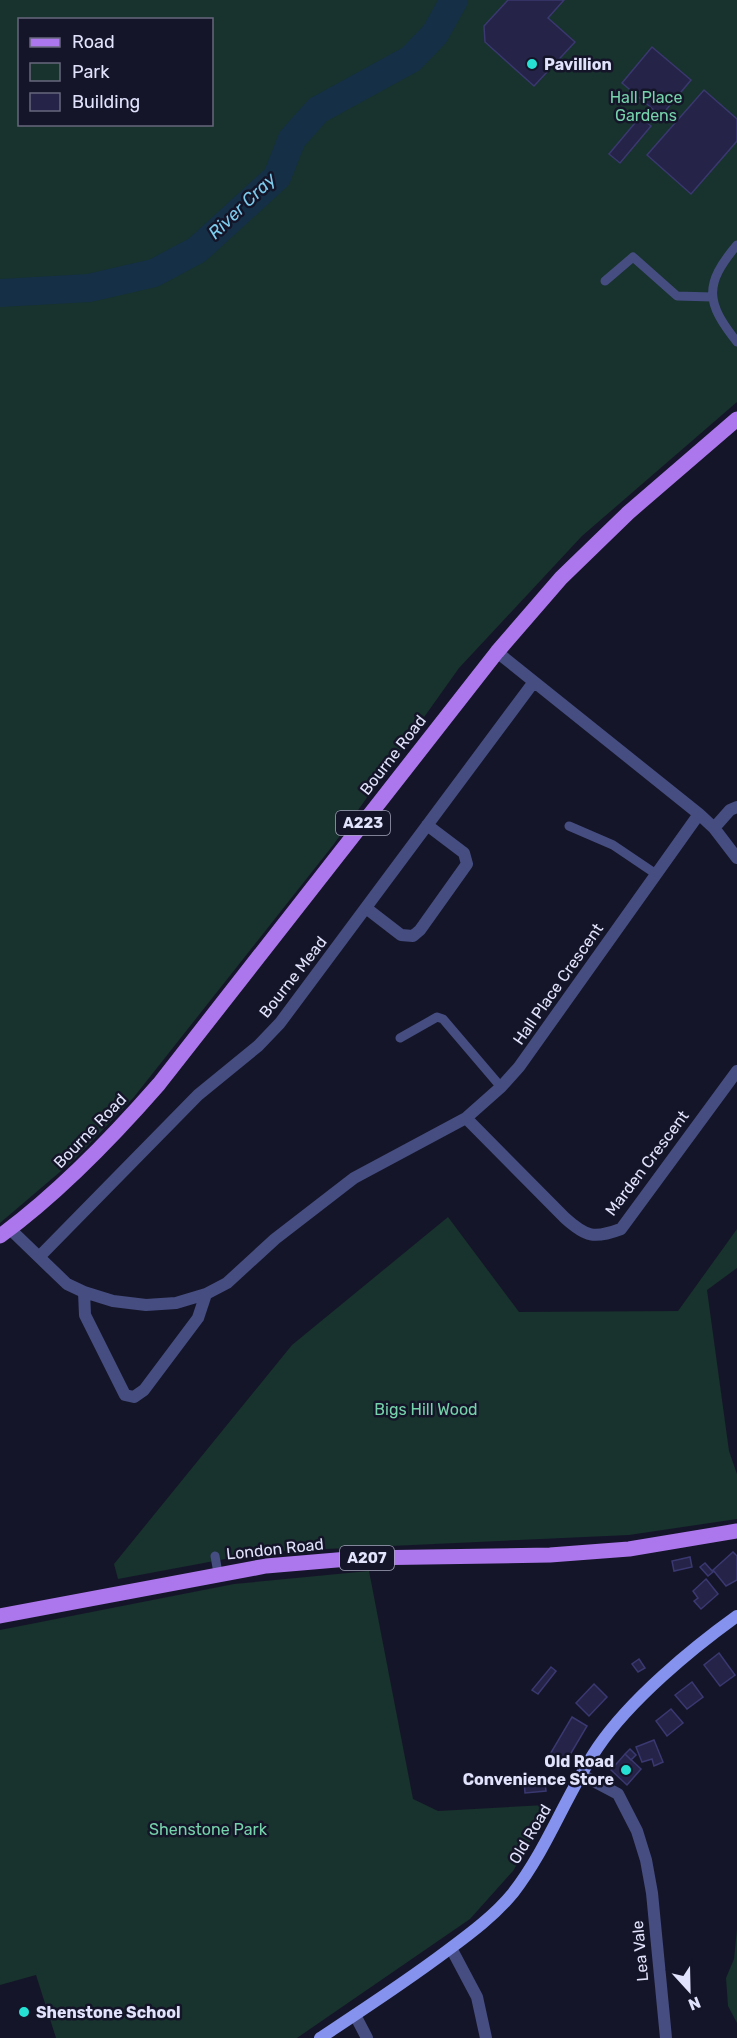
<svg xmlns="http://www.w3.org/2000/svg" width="737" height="2038" font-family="Rubik,sans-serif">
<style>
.green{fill:#18322d;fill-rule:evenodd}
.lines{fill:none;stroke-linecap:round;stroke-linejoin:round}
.river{stroke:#153046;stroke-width:28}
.building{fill:#252347;stroke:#3a3870;stroke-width:1.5}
.lane{stroke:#464e81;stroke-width:9}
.street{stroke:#464e81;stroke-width:12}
.secondary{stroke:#8593ee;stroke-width:12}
.primary{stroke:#ac77ec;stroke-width:15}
.poi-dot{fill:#27e0d4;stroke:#151529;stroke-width:2}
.labels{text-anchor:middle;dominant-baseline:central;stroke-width:5;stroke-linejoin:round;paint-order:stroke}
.shield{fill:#151529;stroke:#a4a4bc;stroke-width:1.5}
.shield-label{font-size:15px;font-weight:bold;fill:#e1e2fb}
.poi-label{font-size:16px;font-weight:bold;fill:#e1e2fb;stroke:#151529;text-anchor:start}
.park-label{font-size:16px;fill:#75d2ab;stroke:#151529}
.street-label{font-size:16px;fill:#e1e2fb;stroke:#151529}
.water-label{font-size:18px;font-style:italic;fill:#7dcbec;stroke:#151529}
</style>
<rect width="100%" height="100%" fill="#151529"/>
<path class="green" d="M0 0H737V402L582 536 459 668 334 844 134 1097 74 1160 0 1223ZM20 20H212V124H20Z
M448 1217 519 1312 678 1311 737 1229V1268L707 1290 729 1451 737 1474V1519L629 1535 262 1552 118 1579 114 1564 292 1345Z
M369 1571 413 1799 438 1811 546 1805 551 1806 513 1871 470 1919 297 2038H56L36 1975 0 1985V1630L234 1584Z
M737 1929V2023L728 2006 726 1978 734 1959Z"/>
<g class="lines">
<path class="river" d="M0 293 89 288 154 273 197 250 277 177 292 139 318 110 411 59 435 34 454 0"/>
</g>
<path class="building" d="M508 0H564L548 18 575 42 534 86 485 42 484 26Z
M652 47 691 80 661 116 622 83Z
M704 90 737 119V141L691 194 647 155Z
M640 117 651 126 620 163 609 154Z
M733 1552 737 1556V1580L726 1586 713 1570Z
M690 1557 692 1567 674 1571 672 1561Z
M705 1563 713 1572 708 1576 700 1567Z
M706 1579 718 1594 701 1609 694 1601 698 1598 693 1591Z
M719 1653 735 1675 720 1686 704 1665Z
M639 1659 645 1668 638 1672 632 1664Z
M551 1667 556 1671 538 1694 532 1690Z
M692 1682 703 1697 687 1709 675 1695Z
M594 1684 607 1697 589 1716 576 1703Z
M671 1709 683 1723 667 1736 656 1721Z
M572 1717 587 1726 564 1765 549 1756Z
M654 1740 663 1762 654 1766 652 1759 642 1762 636 1747Z
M630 1749 636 1755 631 1760 625 1754Z
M625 1754 641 1769 627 1785 611 1770Z
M544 1776 546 1791 525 1793 524 1778Z"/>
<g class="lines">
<path class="lane" d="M737 245C703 285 706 303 737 342
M605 281 633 257 677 296 712 297
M569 826 613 845 656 874
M400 1038 437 1017 443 1019 501 1087
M215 1556 218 1573"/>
<path class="street" d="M699 814 714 828 737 858
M714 828 730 810 737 807
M366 908 401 935 413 936 420 930 467 864 464 853 427 825
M466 1118 565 1218C586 1237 594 1239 621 1229L737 1071
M10 1229 67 1284 84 1292 113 1301 146 1305 176 1303 206 1294 227 1283 275 1239 354 1178 466 1118 501 1087 519 1067 699 814 497 652
M39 1257 198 1095 258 1046 280 1023 533 683
M84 1292 85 1315 125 1395 134 1397 144 1390 198 1318 206 1294
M582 1775 618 1794 637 1831 646 1860 652 1893 666 2038
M451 1948 477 1997 486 2038
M355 2015 367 2038"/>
<path class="secondary" d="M320 2038C364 2009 407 1981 448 1950 471 1933 495 1915 513 1893 548 1848 566 1794 598 1747 630 1700 691 1649 737 1616"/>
<path class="primary" d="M0 1236C59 1193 111 1139 159 1084L497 652 561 578 628 513 737 419
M0 1616 266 1566 360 1558 550 1555 629 1549 737 1531"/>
</g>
<g class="poi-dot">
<circle cx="532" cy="64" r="6"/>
<circle cx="626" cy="1770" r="6"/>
<circle cx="24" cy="2012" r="6"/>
</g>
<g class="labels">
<g class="shield">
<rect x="336" y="811" width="54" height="24" rx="4.5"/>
<rect x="340" y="1546" width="54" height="24" rx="4.5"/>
</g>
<g class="shield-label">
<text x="363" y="823">A223</text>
<text x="367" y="1558">A207</text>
</g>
<g class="poi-label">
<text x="544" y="64">Pavillion</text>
<text x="614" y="1761" text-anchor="end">Old Road<tspan x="614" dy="18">Convenience Store</tspan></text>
<text x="36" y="2012">Shenstone School</text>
</g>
<g class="park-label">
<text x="646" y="97">Hall Place<tspan x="646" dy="18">Gardens</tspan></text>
<text x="426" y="1409">Bigs Hill Wood</text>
<text x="208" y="1829">Shenstone Park</text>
</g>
<g class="street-label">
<text transform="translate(393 755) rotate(-52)">Bourne Road</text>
<text transform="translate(293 977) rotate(-52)">Bourne Mead</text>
<text transform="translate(558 984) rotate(-55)">Hall Place Crescent</text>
<text transform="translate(90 1131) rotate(-46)">Bourne Road</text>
<text transform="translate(647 1163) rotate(-53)">Marden Crescent</text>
<text transform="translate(275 1549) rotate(-6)">London Road</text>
<text transform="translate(530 1834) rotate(-59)">Old Road</text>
<text transform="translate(640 1951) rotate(-95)">Lea Vale</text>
</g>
<g class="water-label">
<text transform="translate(242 206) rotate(-44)">River Cray</text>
</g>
</g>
<rect x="18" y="18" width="195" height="108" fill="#151529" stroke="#67677d" stroke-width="1.5"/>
<rect x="30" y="38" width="30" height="9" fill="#ac77ec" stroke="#67677d" stroke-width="1.5"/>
<text x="72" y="48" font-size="18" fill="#e1e2fb">Road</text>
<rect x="30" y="63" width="30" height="18" fill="#18322d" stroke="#67677d" stroke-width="1.5"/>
<text x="72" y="78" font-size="18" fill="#e1e2fb">Park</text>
<rect x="30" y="93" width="30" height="18" fill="#252347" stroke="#67677d" stroke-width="1.5"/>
<text x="72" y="108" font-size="18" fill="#e1e2fb">Building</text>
<g transform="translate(689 1990) rotate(158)" stroke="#151529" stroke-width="4.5" paint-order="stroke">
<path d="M0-4.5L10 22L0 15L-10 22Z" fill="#e1e2fb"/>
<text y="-9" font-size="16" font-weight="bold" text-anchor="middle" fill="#e1e2fb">N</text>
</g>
</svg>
